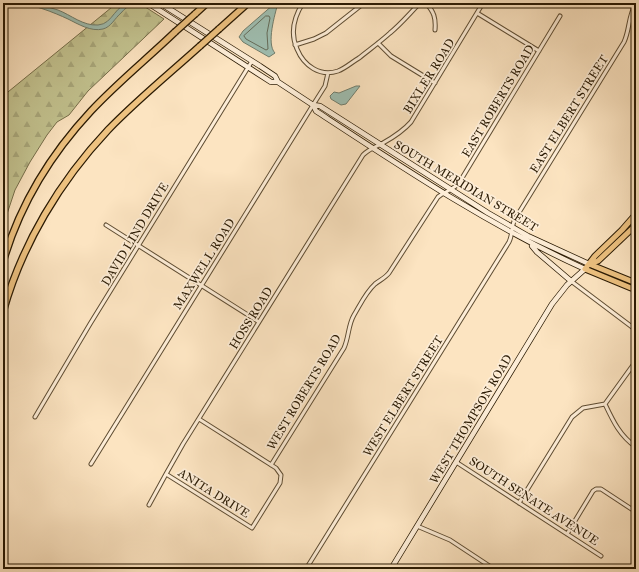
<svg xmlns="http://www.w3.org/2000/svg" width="639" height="572" font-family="'IM FELL Great Primer',serif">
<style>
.forest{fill:url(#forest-firs);stroke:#766e4a}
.water{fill:#9fbfb2;stroke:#707d6c}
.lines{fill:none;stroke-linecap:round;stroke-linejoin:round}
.shore{stroke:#646c5a;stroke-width:1}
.minor-casing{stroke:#5e4c32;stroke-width:5}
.secondary-casing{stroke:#2a1a03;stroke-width:6}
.primary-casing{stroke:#2a1a03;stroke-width:7}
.motorway-casing{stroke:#2a1a03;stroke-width:8}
.minor{stroke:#fdedd7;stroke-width:3}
.secondary{stroke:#fdedd7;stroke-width:4.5}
.primary{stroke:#eec280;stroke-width:5}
.motorway{stroke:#eec280;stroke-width:5.5}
.motorway-bridge-casing{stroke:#2a1a03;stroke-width:8;stroke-linecap:butt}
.motorway-bridge{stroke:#eec280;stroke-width:5.5}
.labels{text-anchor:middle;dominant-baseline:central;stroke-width:3.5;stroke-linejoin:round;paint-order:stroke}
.street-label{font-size:12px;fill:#2a1a03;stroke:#fdedd7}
</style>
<defs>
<pattern id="forest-firs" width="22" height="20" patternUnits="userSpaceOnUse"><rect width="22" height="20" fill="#c3c390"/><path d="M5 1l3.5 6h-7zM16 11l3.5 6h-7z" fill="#a8a77b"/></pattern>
</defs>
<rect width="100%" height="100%" fill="#fce4c1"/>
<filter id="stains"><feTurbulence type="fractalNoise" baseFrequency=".005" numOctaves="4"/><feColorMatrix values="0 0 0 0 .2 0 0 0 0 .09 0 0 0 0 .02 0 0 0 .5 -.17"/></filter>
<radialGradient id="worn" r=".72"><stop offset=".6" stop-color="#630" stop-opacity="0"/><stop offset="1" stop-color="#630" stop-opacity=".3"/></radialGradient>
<path class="forest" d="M117 3H139L164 19 88 91 69 115 57 122 47 135 30 162 15 190 3 226V96Z"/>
<path class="water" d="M3 3C13 3 24 1 34 3 42 5 50 8 58 10 71 15 83 26 98 25 114 24 114 3 133 3 129 6 124 9 121 13 115 18 111 27 103 29 91 32 78 24 68 19 55 13 29 2 14 4 10 5 6 7 3 9Z
M278 3C275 14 266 44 275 53L269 57 243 42 239 37 243 31 274 4Z
M356 86H360L346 104 341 105 331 99 330 96 334 92 339 93Z"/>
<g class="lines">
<path class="shore" d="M266 16H269L270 18 267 33 268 49 266 50 246 39 244 36Z"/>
<defs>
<path id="minor" d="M303 3C294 17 290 33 297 49 304 66 320 77 338 71 346 68 352 62 359 58 369 50 380 42 390 33 401 24 410 13 420 3
M426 3C434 12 436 18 435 30
M477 13 539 51
M378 43 391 56 435 83
M295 45 314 39 326 33 364 3
M106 225 259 322
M571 281 636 330
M605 404C613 421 620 436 636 447
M35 417 90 324 252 61
M456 462 601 556
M91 464 313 105 325 86 328 73
M271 465 344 348C349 337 348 325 354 315 360 305 366 292 375 284 380 280 385 278 389 273L438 197C445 191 453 190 459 183L560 16
M166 474 252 528 280 483 281 475 276 468 199 419
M519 503 572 417 583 408 605 404 636 361
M149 505 166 474 183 444 363 155C369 149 375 147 383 143 392 138 404 130 411 122L483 3
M417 526 450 540 494 569
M567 534 593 491 596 489H601L636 512
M306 569 509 242C513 234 511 226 515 219L624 42C630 29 628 16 636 3"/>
<path id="secondary" d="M148 3 271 82H278
M160 3 260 66 275 76 278 82 313 105 320 106 488 213 528 236 589 264
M313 105 316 111C403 168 490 226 585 269L567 285 552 304 391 569
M532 246 537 252 571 281"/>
<path id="primary" d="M636 214 622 230 595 256 585 269 631 288H636
M589 264 636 283
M590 264 598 261 636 225"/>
<path id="motorway" d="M195 14 207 3
M219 29 248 3
M3 262C20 204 50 155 91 111 117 83 148 58 175 32
M3 312C22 244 60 181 108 130 137 100 169 74 200 46"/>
</defs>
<use href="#minor" class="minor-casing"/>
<use href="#secondary" class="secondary-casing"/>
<use href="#primary" class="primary-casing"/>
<use href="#motorway" class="motorway-casing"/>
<use href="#minor" class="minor"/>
<use href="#secondary" class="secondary"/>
<use href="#primary" class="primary"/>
<use href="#motorway" class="motorway"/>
<defs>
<path id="motorway-bridge" d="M175 32 195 14
M200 46 219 29"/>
</defs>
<use href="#motorway-bridge" class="motorway-bridge-casing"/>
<use href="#motorway-bridge" class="motorway-bridge"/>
</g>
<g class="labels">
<g class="street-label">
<text transform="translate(429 76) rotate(-58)">BIXLER ROAD</text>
<text transform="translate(498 101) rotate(-59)">EAST ROBERTS ROAD</text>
<text transform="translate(569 114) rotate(-58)">EAST ELBERT STREET</text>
<text transform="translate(466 186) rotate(31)">SOUTH MERIDIAN STREET</text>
<text transform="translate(135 234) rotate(-59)">DAVID LIND DRIVE</text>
<text transform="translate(204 264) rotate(-58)">MAXWELL ROAD</text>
<text transform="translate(251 318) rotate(-58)">HOSS ROAD</text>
<text transform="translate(304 392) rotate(-59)">WEST ROBERTS ROAD</text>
<text transform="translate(403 396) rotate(-58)">WEST ELBERT STREET</text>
<text transform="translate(471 419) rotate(-59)">WEST THOMPSON ROAD</text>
<text transform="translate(214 493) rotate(32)">ANITA DRIVE</text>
<text transform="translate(534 501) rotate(33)">SOUTH SENATE AVENUE</text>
</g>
</g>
<rect width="639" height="572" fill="none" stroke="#fce4c1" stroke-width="16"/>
<rect x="4" y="4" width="631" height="564" fill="none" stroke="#2a1a03" stroke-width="2"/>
<rect x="8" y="8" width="623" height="556" fill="none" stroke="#2a1a03"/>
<rect width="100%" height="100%" filter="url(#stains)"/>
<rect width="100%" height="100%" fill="url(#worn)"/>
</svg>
